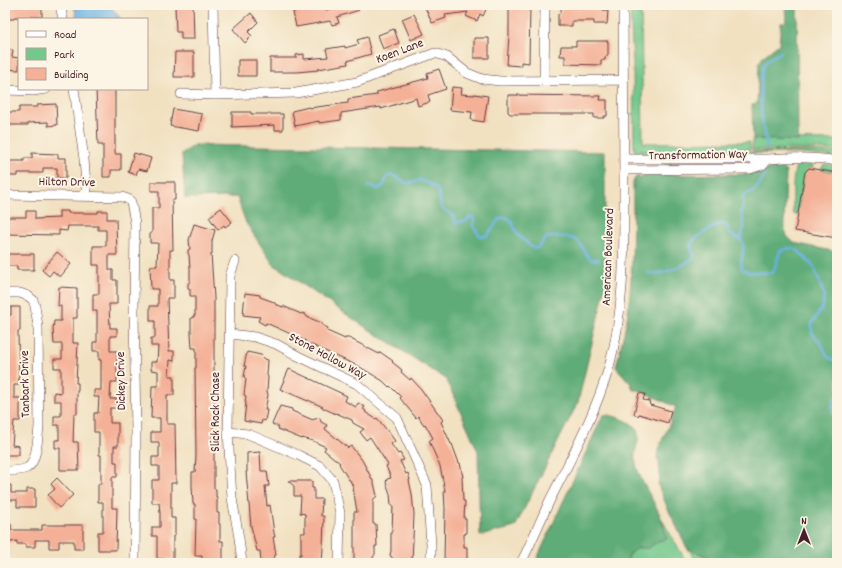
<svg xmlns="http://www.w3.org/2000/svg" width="842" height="568" font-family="Dekko,sans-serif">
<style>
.green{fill:#73c88c;stroke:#5e745c}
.forest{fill:#5eac78;stroke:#546652}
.water{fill:#6bb2e2;stroke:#5a6886}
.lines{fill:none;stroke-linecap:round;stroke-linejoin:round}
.stream{stroke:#6bb2e2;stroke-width:2.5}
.building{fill:#f4b197}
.minor-casing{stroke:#633c42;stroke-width:10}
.minor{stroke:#fff;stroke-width:9}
.labels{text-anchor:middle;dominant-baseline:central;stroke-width:4;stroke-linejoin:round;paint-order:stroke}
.street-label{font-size:13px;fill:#4a1f2b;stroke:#fcf5e5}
</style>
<rect width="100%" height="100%" fill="#fcf5e5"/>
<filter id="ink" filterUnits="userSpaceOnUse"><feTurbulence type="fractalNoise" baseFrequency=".025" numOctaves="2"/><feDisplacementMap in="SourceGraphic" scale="8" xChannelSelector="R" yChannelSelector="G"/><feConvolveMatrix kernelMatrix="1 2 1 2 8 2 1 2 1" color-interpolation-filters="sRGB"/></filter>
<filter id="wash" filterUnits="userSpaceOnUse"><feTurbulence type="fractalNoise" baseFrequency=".012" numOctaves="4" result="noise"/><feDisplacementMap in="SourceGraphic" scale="16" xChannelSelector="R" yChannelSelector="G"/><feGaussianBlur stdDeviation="0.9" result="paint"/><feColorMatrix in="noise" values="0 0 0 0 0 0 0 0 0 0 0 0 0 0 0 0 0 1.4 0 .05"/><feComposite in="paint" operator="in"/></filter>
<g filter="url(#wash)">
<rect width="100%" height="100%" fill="#f1e1c1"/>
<path class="green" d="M630 5H641L643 143 750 142V150L673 151 640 150V152H635L634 147 633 64Z
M753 139 837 140V151L819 149 752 150Z
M641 151 666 153 811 151 837 153V157L794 153 641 155Z
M800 162 811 163 813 167V168H809L805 172 797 215H795L793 213V209C793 199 792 176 796 166 797 163 797 164 800 162Z
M665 163H704V165L703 166H665Z
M824 164 837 166V173L821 170Z
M661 518 687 563H627L629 555 637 548H648L658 541 667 539Z
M687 548 722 563H698Z"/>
<path class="forest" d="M785 5H797L798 141 753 139 752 105 757 104 759 62 765 55 779 44 781 23 786 22Z
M194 145 605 152V288L578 402 515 527 480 536 478 451 446 379 359 323 273 264 246 223 237 197 185 198 182 154Z
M781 166 786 172 784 227 787 236 794 243 837 252V563H722L687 548 668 509 658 485 660 477 659 462 657 458 658 449 670 423 676 407 639 390H633L631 384 616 367C620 349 625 331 628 313 633 270 633 226 633 182L635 178 639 175V179H641L642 176 647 175 749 174Z
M603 415C611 414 628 420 634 426 644 437 633 448 635 459 637 476 649 492 656 507 662 517 664 528 667 539L658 541 649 548H637L629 555 627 563H535Z"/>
<path class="water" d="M74 5H109L121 19H77Z"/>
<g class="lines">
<path class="stream" d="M766 148C767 137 765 136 763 127 761 114 758 72 766 62 769 58 777 55 781 52
M368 187 371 186 378 189 384 185 387 177 391 175C408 179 399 188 420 180 440 188 439 187 441 208L452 214 456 223 466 221 470 217H473L474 220 473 226 480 236H487L499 219 506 217C513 220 514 229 518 235 520 238 523 239 525 241 530 245 531 249 538 248L547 237C557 237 573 234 580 244 584 249 585 254 590 259L599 260
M740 240 744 227 741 212 744 204 743 197 745 194C756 193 759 183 765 176
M648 273C665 275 681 267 695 257L690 246C693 237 715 225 725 223L728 227 729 233 742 241C746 254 739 256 742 269L748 272 773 273 780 251 789 248 796 249 814 267 824 295 823 307 812 323V333L820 342 828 357 837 362
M837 397 833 401V412L837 423"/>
</g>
<g id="blocks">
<path class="building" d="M5 5H42V17H14V19H5Z
M175 5H193L194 39H181V32H176Z
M315 5H325L326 10 343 5H358L359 10 337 17 339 23 332 25 330 21 296 27 293 12 316 7Z
M424 5H488L483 16 480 14 477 21 466 16 468 12 445 15 446 18 432 23Z
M509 5H530L529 63 521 62V66L507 65 509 35Z
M564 5H603V10H608L607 24H594V21H572V26H558V14L561 12V6Z
M251 13 258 22 248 32 252 36 245 43 233 29Z
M414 14 424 34 411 40 402 19Z
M394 29 399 43 383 49 378 35Z
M367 37 371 54 347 61 348 64 318 69V70L297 72H270V58H296V55L304 54V59L328 57 326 49 345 46V48L359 44 357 40Z
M474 38H489V58H474Z
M576 41H608V54L605 58V60H601V65L565 64V56H560L561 46H576Z
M5 50H13L12 57 19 58V70L5 69Z
M175 52H194V77H174Z
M238 60H256V76H238Z
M439 69 446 89 428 95 430 102 418 106 416 98 381 109V107L341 113V120L319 123V121L295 126 292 111 309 107V108L348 103V99L377 95V92L428 78 427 73Z
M452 87 462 88 461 94 474 95V94L488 96 484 122 471 120 472 112 450 110Z
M96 89H115V154H121V170H111V177H103V145H98Z
M508 95 601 96 600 100H607V116H604V118H594V114H510L508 112Z
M56 104 57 125 48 126V122L28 123V125H6V112H19V107H37V105Z
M173 109 202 114 199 131 170 126Z
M232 112H251V114H283V130H275V125L232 127Z
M32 153 58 154V158H66V178H57V168H43V173H18V176H5V161H24V158H32Z
M134 153 151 158 147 171 138 169 136 175 128 172Z
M809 168 837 173V238L795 231 805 172Z
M151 182H175V200H172L173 250H170V280H174V298H167L169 351H174V361L170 360 169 376H174V395H167V424H175L176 483H171V518H175V536H173V559H157V536H152V527H160V513L159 503H152V480H159V466H152V457H159V442H151V432H160V418H151L152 386H158V371L151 370V362H157L158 346H151V338H155V321H150V306H158V289H151L150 266H157L158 243H150V233H152V208H159V191H151Z
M221 208 232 222 225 227 224 225 218 230 209 217Z
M26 211H35V219L59 218V211H68V213H98V211H107V219H116L117 255H109V270H113V280H117V304H109L110 328H117V336H110V351H117V382H111L110 399H117V408H110V423H118V446H114V462H117V477H112V508H117L116 550H98V532H103V502H98V484H101V455H99V432H94V413H98L99 397H94V390H101V360H99V351H93V342H97V311H93V294H99V265H93V246H106V230H98V226H68L67 231 59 230V235L5 234V217H26Z
M194 224 215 230 212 241V254H211L214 298V418L212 446H214V489H216V497H217V513H219V524H220V541H223V563H202V556H195L196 519H195V504H193L192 486V472H195L196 455 195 368H196V348H192L191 333V318H193V316H195V296H190V289L188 288V284L190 281V269L189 255 188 253V250L190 249 189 240Z
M57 252 71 264 60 277 53 271 49 276 42 270Z
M5 254H34V270H17V266H5Z
M59 287 77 288V318H73V343H78L76 383H78V391H77V414H74L73 442H78L79 470H60V448H55V440H59V425H54V416H61V401H54V392L61 393V368H54V359H62V344H54L53 329 54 321H61V306H58Z
M245 293 260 295V297L274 302 275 304 283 307V306L301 314 303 313 306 315 307 317 322 323V325L328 328 327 331 345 339V338H349L379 354 380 352 393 361 392 362 402 370 401 372 410 380 411 378 421 389 443 420 441 422 451 444H452L459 463H460L463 477H462L463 501H465L464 519H466V534H464V547H467V563H444L445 508 444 491H445L440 466 429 441 433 438 425 424 424 425 418 416 416 418 400 398 401 397 390 386 389 387 383 381 360 367 305 342 306 341 282 330 266 323 265 325 258 321 260 317 243 315Z
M11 307H20V331H18L19 385H14V398H20V421H14L12 445 19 446V455H5V315H11Z
M247 352 261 355 265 359 268 360 267 375 268 377 267 391 268 395 265 410H267L265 421 262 420 261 424 244 421 246 402H245L246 396 244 395 246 379 244 377 246 366H244Z
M289 369 347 396 345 401 356 407 358 403 365 407 363 409 366 411 365 412 376 419 377 418 390 434 395 441 391 444 398 454 400 453 404 460 400 461 406 474 408 473 410 480H409L412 494 414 514 412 563H396L390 555 391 551V531H392L393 505H391L390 494 386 482 387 479 391 478 386 466 388 465 370 437 366 440 360 432 364 429 353 423 352 420 336 413V414L323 408V407L308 400V401L280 389Z
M639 393 645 394 643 400 649 401 650 405 671 411 668 423 639 414 638 416 634 414Z
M280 406 292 409V411L313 420 314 419H315L320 418 321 422 327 425 325 429 348 448 351 446 362 460 374 483 377 496 373 500V524H376L377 546H375V554L370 563H354V512H357L353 487 350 480H349L339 464 340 463 324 450 326 447 313 441 302 438V439L278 429 279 427 272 424Z
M260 452 261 471H267L269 486H265L267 506 270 505 274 533 275 537H273L276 555 274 556 275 563H261L260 551H257L251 526 246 472H247V453Z
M57 478 73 495 59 508 48 495 55 489 51 484Z
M288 481H312V488H314V499H322L321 516H324L323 548 322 563H299V554L301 555V533H305V514L300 513 301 496H294V486Z
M5 485H11V493H27V489H35V507H17V500H5Z
M5 524H11V530H42V525H83V549H74V541H59V548H49V540H35V547H26V544H17V541L5 543Z"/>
</g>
</g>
<g filter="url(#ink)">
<use href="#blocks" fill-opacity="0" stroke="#633c42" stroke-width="1"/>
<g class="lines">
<defs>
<path id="minor" d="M60 5 63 19
M213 5 215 95
M544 81 545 5
M74 89 84 159 87 197
M5 90 33 91 46 89
M181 94 215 95 296 93 357 82 435 53 447 57 467 73 482 79 500 81 623 80
M624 159H769C792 157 814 157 837 161
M624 170 750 169 762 165 769 159
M5 195 122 197 128 199 131 202 135 223 134 311 136 433 135 560 133 563
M235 261 230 276 228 432 232 498 239 538 242 563
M5 293H20L28 296 33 300 35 306 38 326 39 426C38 436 37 463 27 468 20 471 12 471 5 471
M230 334 255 337 276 344 298 356 357 384 397 418 427 485 431 545V563
M228 432 248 434 298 455 320 466 333 481 340 513 339 563
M521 563C531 543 540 522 549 502 571 458 595 415 609 367 625 309 624 249 624 190 624 128 623 67 623 5"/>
</defs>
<use href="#minor" class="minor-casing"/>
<use href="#minor" class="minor"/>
</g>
</g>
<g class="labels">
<g class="street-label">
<text transform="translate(400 52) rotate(-21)">Koen Lane</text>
<text transform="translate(698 156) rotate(-1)">Transformation Way</text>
<text transform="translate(67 183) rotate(1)">Hilton Drive</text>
<text transform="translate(609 257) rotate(-88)">American Boulevard</text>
<text transform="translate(327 357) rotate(28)">Stone Hollow Way</text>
<text transform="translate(122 381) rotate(-91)">Dickey Drive</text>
<text transform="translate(26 384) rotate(-91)">Tanbark Drive</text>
<text transform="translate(216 412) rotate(-90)">Slick Rock Chase</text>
</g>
</g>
<rect width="842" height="568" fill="none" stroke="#fcf5e5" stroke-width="20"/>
<rect x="18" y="18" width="130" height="72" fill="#fcf5e5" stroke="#b59f9b"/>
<rect x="26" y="31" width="20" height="6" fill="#ffffff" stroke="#b59f9b"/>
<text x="54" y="38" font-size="12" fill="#4a1f2b">Road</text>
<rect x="26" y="48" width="20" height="12" fill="#73c88c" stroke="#b59f9b"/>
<text x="54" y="58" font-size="12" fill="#4a1f2b">Park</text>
<rect x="26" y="68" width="20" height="12" fill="#f4b197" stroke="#b59f9b"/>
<text x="54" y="78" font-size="12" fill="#4a1f2b">Building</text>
<g transform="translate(804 530)" stroke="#fcf5e5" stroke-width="3" paint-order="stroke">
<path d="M0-3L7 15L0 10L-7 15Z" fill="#4a1f2b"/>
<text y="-6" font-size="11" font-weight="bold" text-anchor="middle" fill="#4a1f2b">N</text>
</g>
</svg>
